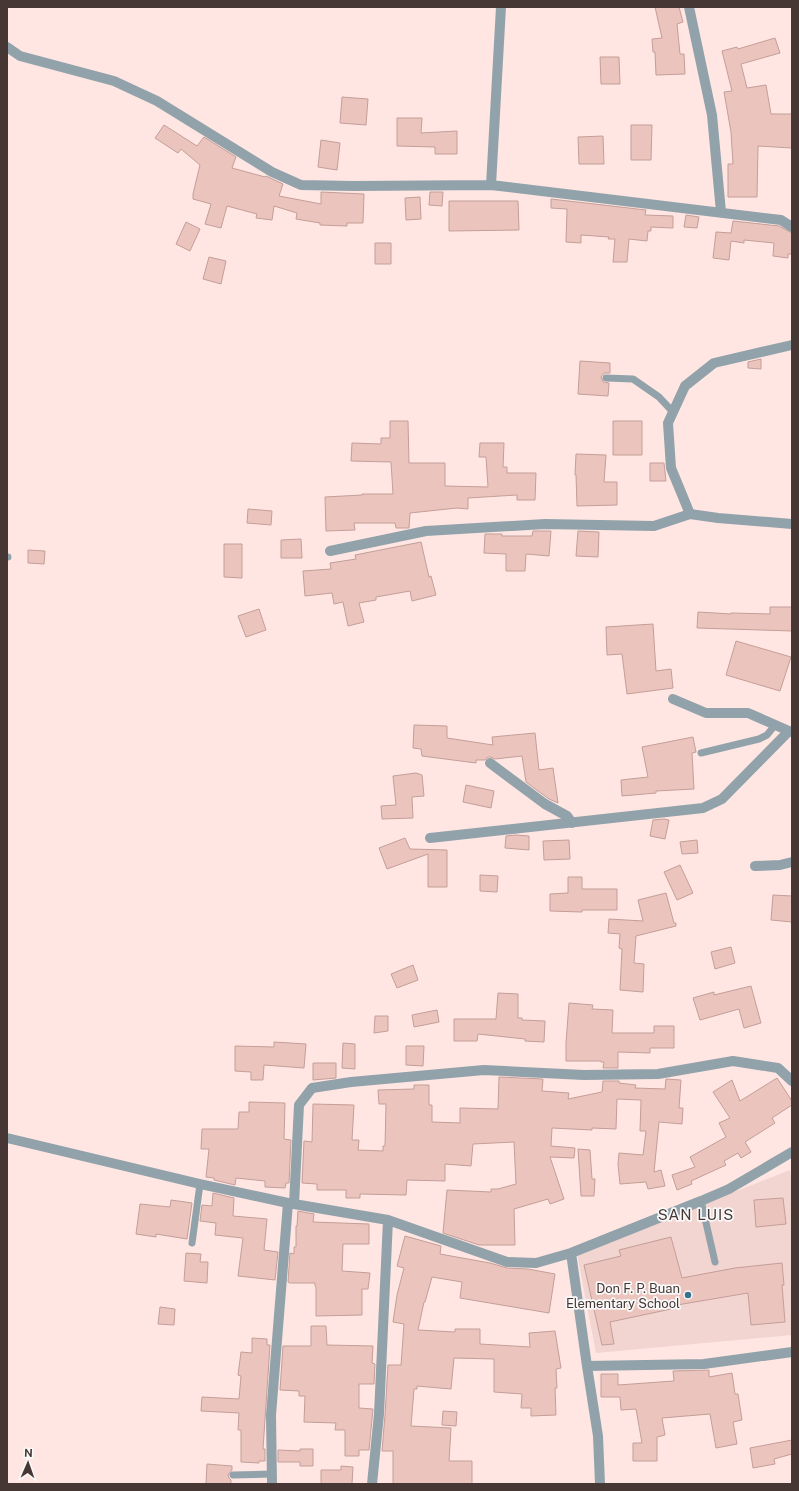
<svg xmlns="http://www.w3.org/2000/svg" width="799" height="1491" font-family="'Public Sans',sans-serif">
<style>
.built{fill:#f2d4d0}
.building{fill:#ebc4be;stroke:#c49e98}
.lines{fill:none;stroke-linecap:round;stroke-linejoin:round}
.service{stroke:#92a2aa;stroke-width:7}
.minor{stroke:#92a2aa;stroke-width:10}
.poi-dot{fill:#38718b;stroke:#f9f9f9;stroke-width:1.5}
.labels{text-anchor:middle;dominant-baseline:central;stroke-width:3.5;stroke-linejoin:round;paint-order:stroke}
.poi-label{font-size:13px;fill:#463734;stroke:#f9f9f9;text-anchor:end}
.quarter-label{font-size:15px;letter-spacing:1px;fill:#463734;stroke:#f9f9f9}
</style>
<rect width="100%" height="100%" fill="#ffe6e2"/>
<path class="built" d="M790 1170 792 1181V1335L596 1353 577 1254Z"/>
<path class="building" d="M655 7H679L683 22 677 24 680 54H684L685 74 656 75 655 52H653L652 39 662 38Z
M775 38 780 53 741 64 747 88 766 85 771 114H792V148L758 146 757 197H728V164H733L731 132 724 92 732 91 722 51 737 47 738 49Z
M600 57H619L620 84H601Z
M342 97 368 99 366 125 340 123Z
M397 118H422L421 133 457 131V154H435V147L397 146Z
M164 125 197 146 204 137 236 157 232 168 265 177 266 176 283 184 279 196 321 204V192L364 194 363 223H347V226L320 225V223L296 219 297 213 274 206 272 220 256 218 257 214 227 206 221 228 205 224 211 204 193 199V194L200 165 181 149 178 153 155 138Z
M631 125H652L651 160H631Z
M603 136 604 164H579L578 137Z
M321 140 340 143 337 170 318 167Z
M430 192H443L442 206 429 205Z
M420 197 421 219 406 220 405 198Z
M551 199 646 210 645 215 673 216V228L651 227V231H648L647 241 629 239 627 262H613L615 239H608L609 237 581 235V243L566 242 567 209 551 208Z
M449 201H518L519 230 449 231Z
M686 215 699 217 697 228 684 227Z
M733 221 779 226 792 233V254H788V258L773 256 774 243 744 240V243L731 241 729 260 713 258 716 232 731 233Z
M186 222 200 229 190 251 176 244Z
M375 243H391V264H375Z
M209 257 226 261 221 284 203 279Z
M761 359V369L748 368V362Z
M580 361 610 363V373H604L601 377 603 382 609 383 608 396 578 394Z
M390 421H408L409 463H445V486L488 487 486 457H479L480 443H504L503 467H507V473H536L535 500H517V495L468 498V509L457 508 410 513 409 528H396L395 523H354L355 530 326 531 325 497 362 495V494H393L391 462 351 461 352 443 381 444V438H390Z
M613 421H642V455H613Z
M576 454 606 455 604 482H617V505L577 506 576 475H575Z
M650 463H664L666 481H650Z
M248 509 272 511 271 525 247 523Z
M533 531H551L549 556 526 554 525 571H506V554L484 553 485 534H502V536H532Z
M578 531 599 532 598 557 576 556Z
M301 539 302 558H281V540Z
M421 542 429 577 431 576 436 595 412 601 410 591 376 597V600L359 603 364 622 348 626 343 602 334 604 332 593 305 596 303 571 331 569 330 563 356 559 355 555Z
M224 544H242V578L224 577Z
M28 550 45 551 44 564 28 563Z
M770 607H792V631L697 628 698 612 731 614V613L770 614Z
M259 609 266 630 246 637 238 616Z
M653 624 656 671 671 669 673 688 627 694 622 654 607 655 606 627Z
M736 641 791 657 780 691 726 675Z
M414 725 447 726V738L493 745 492 737 535 733 539 770 553 768 558 803 549 799 526 782 522 756 495 759 491 757H488L485 760H476V763L422 756 421 749 413 748Z
M693 737 696 752 692 753 694 789 656 791V793L622 796 621 780 648 777 642 747Z
M416 773 422 775 424 796 412 797 413 818 382 819 381 806 396 805 393 776Z
M466 785 494 791 491 808 463 802Z
M664 819 669 820 665 839 650 836 653 820Z
M516 835 529 836V850L505 848 506 836Z
M405 838 410 849 447 850V887H428V854L387 869 379 848Z
M569 840 570 859 544 860 543 841Z
M697 840 698 853 682 854 680 842Z
M680 865 693 893 677 900 664 872Z
M480 875 498 876 497 892 480 891Z
M568 877H582V889H617V910H582V912L550 911V894L568 893Z
M666 893 674 923H676V926L636 936 634 963 644 964 643 992 620 990 622 949 619 948 620 934 608 933 609 919 643 921 638 900Z
M773 895 792 896V922L771 920Z
M731 947 735 963 715 969 711 952Z
M413 965 418 980 397 988 391 974Z
M751 986 761 1023 744 1028 739 1009 700 1020 693 998 714 992V995Z
M498 993 518 994V1018H522V1020L545 1021 544 1042 525 1041V1039L478 1034 477 1041H454V1019H496Z
M569 1003 593 1005 592 1009 613 1010 612 1033H654V1026H674V1048H650V1053L618 1052V1068H603L604 1062H601V1061H566V1043Z
M437 1010 439 1022 414 1027 412 1015Z
M375 1016H388V1031L374 1033Z
M274 1042 306 1044 304 1068 264 1065 263 1080H251V1072L235 1071V1046L274 1047Z
M343 1043 355 1044V1069L342 1068Z
M406 1046H424L423 1066 406 1065Z
M313 1063H336V1078L313 1080Z
M499 1077 543 1079 542 1091 569 1093 568 1099 602 1092 603 1081H619V1083L636 1085 635 1088 665 1089 666 1079 681 1080 679 1108H683L682 1124 659 1122 654 1172 661 1170 665 1186 648 1189 646 1182 620 1184 618 1164 619 1153 643 1155 646 1131H640L641 1100 617 1099 616 1129 592 1128V1130L552 1128 551 1146 575 1148 574 1158 550 1157 564 1199 550 1204 548 1199 514 1209 515 1245H479L443 1233 447 1190 491 1192V1189H498L516 1184 514 1142 473 1144 471 1166 445 1164V1181L407 1180 406 1195 360 1194V1198H346V1190H317V1184L302 1183 304 1141 312 1142 313 1104 354 1105 352 1140H359L358 1150 383 1151V1146H385L386 1104H379L378 1090 414 1089V1085H429V1105H432V1122L460 1123V1108L498 1109Z
M777 1078 792 1101V1105L772 1118 775 1123 745 1142 751 1152 741 1158 738 1153 724 1161 726 1165 691 1181 692 1184 677 1190 672 1175 695 1167 690 1157 726 1137 719 1123 730 1118 713 1092 732 1080 740 1101Z
M249 1102 285 1103 284 1139 291 1140 289 1183H286L285 1188 265 1187V1181L236 1178 235 1185 214 1180V1178L206 1177 209 1149H201L202 1129H238L239 1112H249Z
M578 1149 590 1150 592 1179H595L594 1196H581Z
M213 1193 234 1198 233 1216 267 1219 264 1250 278 1252 275 1280 238 1276 243 1238 215 1235 216 1223 200 1221 202 1205 212 1206Z
M783 1198 786 1224 756 1227 754 1200Z
M171 1200 192 1203 187 1239 156 1234V1237L136 1234 140 1204 170 1207Z
M298 1211 314 1214 313 1222 369 1224V1244H343L342 1271 370 1273 368 1289H362V1315L316 1316V1287L315 1286V1283H290L288 1282 290 1253 294 1254V1247H296V1226H297Z
M405 1236 441 1246 440 1254 490 1263 507 1268 528 1269 555 1274 549 1313 460 1298 462 1282 432 1277 425 1302H424L418 1330 455 1332V1329H480V1344L530 1347 529 1333 555 1331 561 1368 556 1369 557 1388H555L556 1415 531 1416V1408H521L522 1394 494 1392V1359L454 1358 451 1389 417 1386V1389H414L411 1426 451 1428 449 1461H472V1484H393V1451H382L385 1415 388 1365H401L404 1324 393 1322 397 1295 404 1268 397 1266Z
M671 1237 682 1278 735 1268 782 1263 784 1285H782L785 1322 751 1325 748 1293 671 1306V1309L610 1322 614 1344 602 1345 584 1265 621 1256 619 1250Z
M186 1253 201 1254 200 1262H208L207 1283 184 1281Z
M160 1307 175 1309 174 1325 158 1324Z
M311 1326H326L327 1345 373 1346 372 1363 375 1364 374 1384H359V1408L373 1409 369 1450H359V1456H345V1430H335L336 1423 304 1422 305 1396H299V1391L280 1390 283 1346H311Z
M252 1338 267 1339V1345H270L263 1449H265V1461H259V1463L241 1462V1430H238L239 1413 201 1411 202 1397 239 1399 241 1376 238 1375 241 1352 252 1353Z
M709 1370V1377L732 1373 735 1394H738L742 1420 733 1422 737 1444 716 1448 710 1414 662 1418 665 1435 657 1437V1461H633V1443H642L636 1409 621 1410 620 1397H601V1374H618V1385L674 1381 673 1371Z
M443 1411 457 1412 456 1426 442 1425Z
M792 1440V1454L774 1459 775 1464 753 1468 750 1448Z
M300 1449H313V1466H300V1462H278V1450L300 1451Z
M207 1464 232 1466V1470L228 1475 229 1478 231 1480V1484H206Z
M341 1466 353 1467 352 1484H321V1470H341Z"/>
<g class="lines">
<path class="service" d="M606 378 633 379 659 397 673 412
M7 557H8
M701 753 759 739 767 735 775 725
M701 1201 715 1262
M192 1243 200 1184
M233 1475 272 1474"/>
<path class="minor" d="M689 7 712 115 721 212
M7 47 20 56 114 81 157 101 272 172 301 185 353 186 491 185 781 220 792 227
M491 185 501 7
M792 345 714 363 685 386 668 423 671 468 690 514 718 518 792 524
M330 551 426 531 545 524 654 526 690 514
M673 699 706 713H748L789 731
M490 763 545 804 567 816 572 823
M430 838 703 808 722 799 789 731 792 732
M755 866 780 865 792 862
M7 1138 200 1184 288 1203 388 1220 507 1262 536 1263 571 1253 701 1201 729 1189 792 1152
M294 1204 299 1105 312 1088 351 1082 484 1070 584 1075 658 1074 733 1061 778 1068 792 1081
M571 1253 587 1366 598 1436 600 1484
M587 1366 704 1364 792 1352
M272 1484 271 1415 288 1203
M372 1484 379 1414 388 1220"/>
</g>
<circle class="poi-dot" cx="688" cy="1295" r="4"/>
<g class="labels">
<g class="poi-label">
<text x="680" y="1288">Don F. P. Buan<tspan x="680" dy="15">Elementary School</tspan></text>
</g>
<g class="quarter-label">
<text x="696" y="1214">SAN LUIS</text>
</g>
</g>
<rect width="799" height="1491" fill="none" stroke="#463734" stroke-width="16"/>
<g transform="translate(28 1463) rotate(2)" stroke="#f9f9f9" stroke-width="3" paint-order="stroke">
<path d="M0-3L7 15L0 10L-7 15Z" fill="#463734"/>
<text y="-6" font-size="11" font-weight="bold" text-anchor="middle" fill="#463734">N</text>
</g>
</svg>
